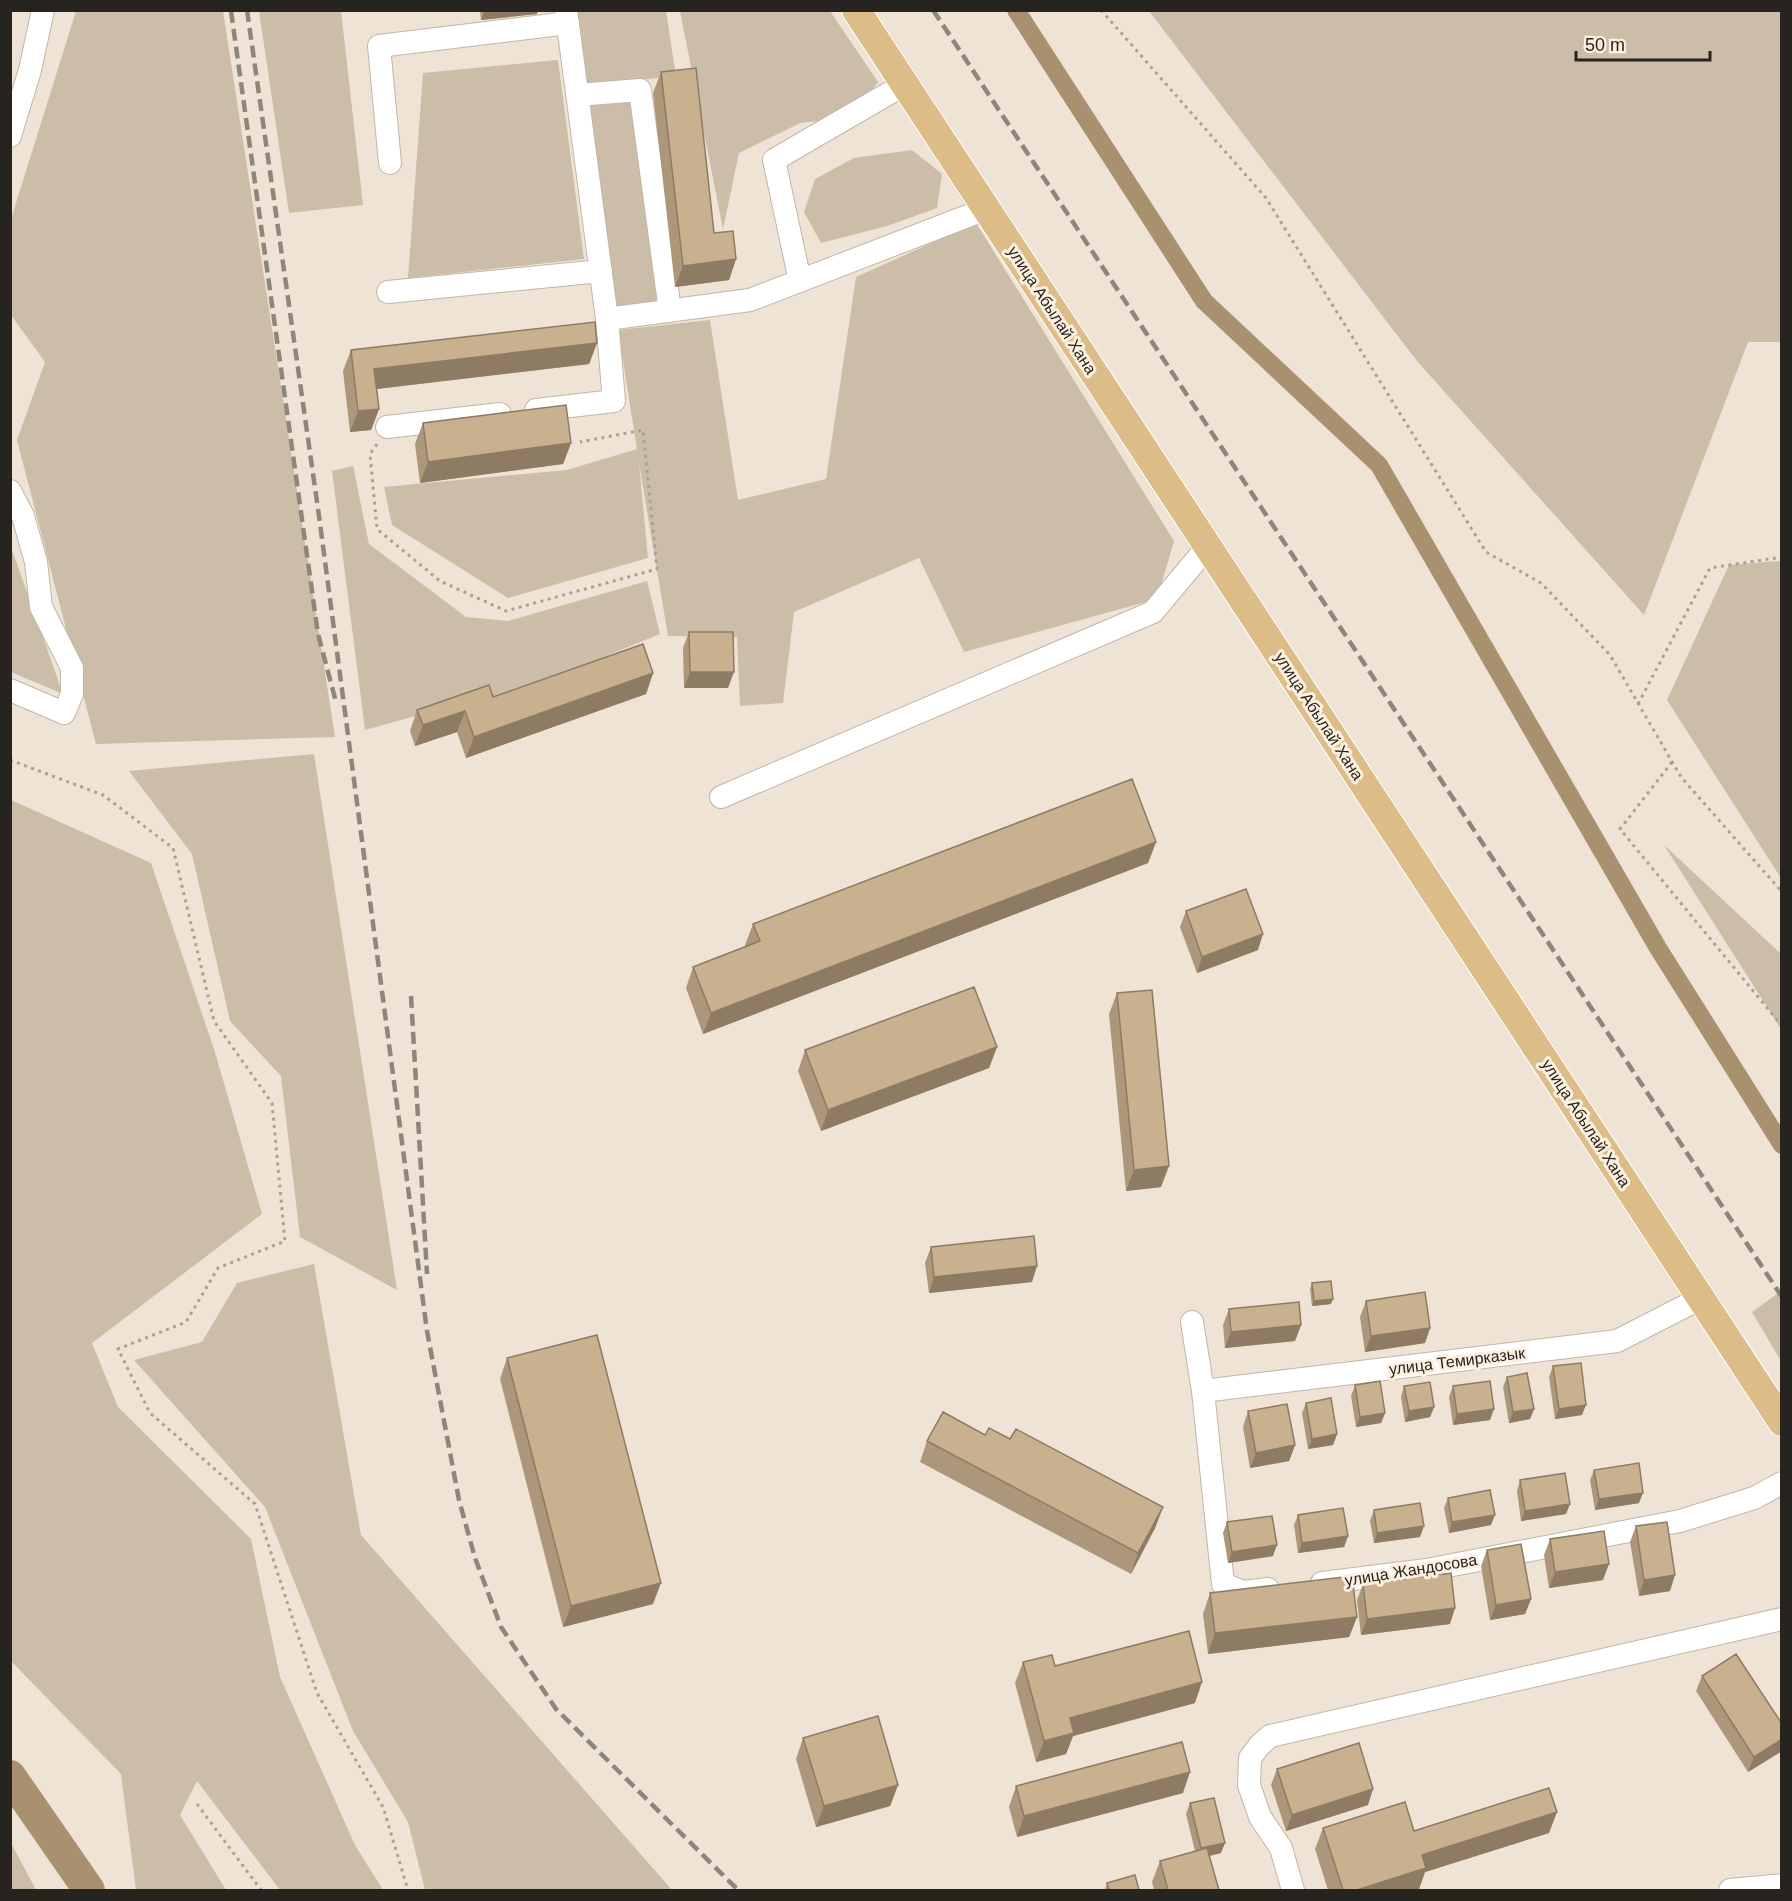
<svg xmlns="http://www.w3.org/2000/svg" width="1792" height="1901" font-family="Helvetica,sans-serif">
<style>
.green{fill:#ccbda8}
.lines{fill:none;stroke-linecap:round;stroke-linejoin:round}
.canal{stroke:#a9916f;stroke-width:18}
.river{stroke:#a9916f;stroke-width:32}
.minor-casing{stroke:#c1b6a7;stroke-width:24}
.major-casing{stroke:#fff;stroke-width:30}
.path{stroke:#aaa196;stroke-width:3;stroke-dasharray:3 4.5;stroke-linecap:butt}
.minor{stroke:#fff;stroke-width:22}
.major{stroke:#dcbc87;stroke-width:28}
.rail{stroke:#8d867b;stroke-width:4.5;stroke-dasharray:12 6;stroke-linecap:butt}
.wall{fill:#ad977a}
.shaded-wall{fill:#8d7b63}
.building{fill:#c9b08e;stroke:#8d7b63;stroke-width:1.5}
.labels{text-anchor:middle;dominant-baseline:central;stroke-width:6;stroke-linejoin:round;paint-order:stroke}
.street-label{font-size:16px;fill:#27231e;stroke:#fcf0e1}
</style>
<rect width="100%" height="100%" fill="#eee3d4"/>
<path class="green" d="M76 11H223L335 737 96 744 17 440 45 362 11 315 10 222Z
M259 11H341L363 205 289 213Z
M577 11H666L676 76 585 86Z
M680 11H830L878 82 851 117 800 123 739 153 723 229Z
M1149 11H1781V342H1748L1644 615 1417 361Z
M558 60 584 259 408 278 423 73Z
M634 98 664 306 613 312 585 104Z
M912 150 942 174 937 208 887 226 821 243 804 212 815 179 854 158Z
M976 223 1174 541 1157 599 964 652 919 558 794 612 783 703 740 706 737 637 668 636 639 463 648 558 508 598 392 525 384 487 567 470 637 449 618 330 710 320 738 500 826 479 856 277Z
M353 466 369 544 466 617 508 621 647 581 660 634 496 701 487 696 365 730 332 471Z
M11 547 63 694 11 672Z
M1781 561H1782L1781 878 1667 700 1729 565Z
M314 754 397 1290 300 1237 281 1076 230 1021 192 854 129 771Z
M11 800 151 863 214 1049 262 1214 92 1343 118 1407 251 1539 280 1677 355 1845 383 1890H280L197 1781 180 1815 226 1890H136L121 1774 11 1661Z
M1664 845 1781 954V1029Z
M314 1264 361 1535 672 1890H425L408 1822 353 1731 265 1507 134 1360 202 1342 237 1283Z
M1781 1291V1361L1752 1312Z
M10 1843H11L36 1890H11Z"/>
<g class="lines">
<path class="canal" d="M1016 10 1204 301 1379 465 1658 948 1782 1145"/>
<path class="river" d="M10 1776 89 1890"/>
<defs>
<path id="minor" d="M566 10 607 319 750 300 986 209
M577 95 640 90 670 311
M10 136 30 70 43 10
M390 163 379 46 568 23
M800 281 774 160 905 84
M388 292 601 271
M536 410 614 401 607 319
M387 427 500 414
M10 491 23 516 36 562 41 607 72 668V694L64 713 10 690
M721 797 1153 612 1208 546
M1192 1322 1203 1391 1223 1584 1243 1592 1268 1589
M1203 1391 1617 1341 1701 1298
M1322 1583 1427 1570 1680 1521 1754 1498 1782 1483
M1293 1890 1281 1848 1260 1817 1249 1785 1250 1758 1259 1746 1270 1736 1782 1619
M1730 1890 1782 1885"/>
<path id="major" d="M856 10 1782 1422"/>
</defs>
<use href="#minor" class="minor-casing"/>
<use href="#major" class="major-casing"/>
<path class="path" d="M1101 10 1266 198 1486 552 1541 583 1610 655 1681 777 1782 892
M377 444 370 454 377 529 440 581 506 611 657 569 643 430 580 442
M1638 704 1710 568 1782 557
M10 760 103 795 173 848 214 1021 272 1103 285 1241 218 1268 186 1322 118 1349 150 1413 255 1504 317 1693 383 1807 408 1890
M1672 762 1620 829 1782 1026
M197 1804 261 1890"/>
<use href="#minor" class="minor"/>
<use href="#major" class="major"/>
<path class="rail" d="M247 10 319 516 427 1331 459 1500 475 1558 501 1627 556 1709 738 1890
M933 10 1782 1297
M231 11 318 634 336 702
M411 996 427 1274"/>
</g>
<path class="wall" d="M480 10H538L537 14 481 20Z
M661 72 714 233 736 259 729 280 675 287 653 93Z
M597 343 589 364 377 389 379 409 371 430 350 432 343 371 351 350Z
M423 423 571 443 563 464 420 483 415 444Z
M689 632 728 688H684L683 648Z
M653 673 646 694 466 758 457 732 415 746 410 731 417 710 493 697Z
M1156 842 1148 863 703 1034 686 988 693 967 746 947 745 945 753 924Z
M1186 911 1258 950 1197 973 1180 927Z
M1117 993 1161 1187 1126 1191 1109 1014Z
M997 1047 989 1068 821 1131 798 1071 805 1050Z
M931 1247 1032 1282 929 1293 925 1263Z
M1312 1283 1331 1304 1312 1306 1310 1289Z
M1366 1301 1430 1328 1425 1343 1365 1352 1360 1317Z
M1229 1309 1301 1325 1295 1341 1225 1348 1223 1325Z
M507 1358 653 1604 563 1627 500 1379Z
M1553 1366 1582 1415 1555 1419 1549 1377Z
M1507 1377 1534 1409 1530 1419 1509 1423 1503 1387Z
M1355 1385 1385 1413 1381 1423 1356 1427 1351 1396Z
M1404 1386 1434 1407 1430 1417 1405 1422 1401 1397Z
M1453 1386 1490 1420 1453 1425 1449 1397Z
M1306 1403 1337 1434 1333 1445 1308 1449 1302 1413Z
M1248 1411 1295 1445 1289 1461 1250 1468 1243 1427Z
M985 1435 1010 1439 1163 1507 1155 1528 1131 1574 920 1462 927 1441Z
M1594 1470 1639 1503 1595 1510 1590 1480Z
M1520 1480 1566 1514 1521 1521 1517 1491Z
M1448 1498 1491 1525 1449 1533 1444 1508Z
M1374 1510 1420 1537 1374 1543 1370 1521Z
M1298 1515 1348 1536 1344 1547 1298 1553 1294 1525Z
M1227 1522 1273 1556 1228 1563 1223 1533Z
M1636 1526 1670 1591 1639 1596 1630 1542Z
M1550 1539 1603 1580 1549 1588 1544 1555Z
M1487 1550 1531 1599 1525 1614 1490 1620 1481 1566Z
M1363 1584 1450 1624 1361 1635 1357 1600Z
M1210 1593 1357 1617 1349 1637 1208 1654 1203 1614Z
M1023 1662 1055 1666 1195 1703 1073 1736 1066 1754 1036 1762 1015 1683Z
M1702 1676 1782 1724V1751L1748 1772 1696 1691Z
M803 1738 898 1785 890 1806 816 1827 796 1759Z
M1277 1769 1368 1805 1286 1831 1271 1785Z
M1016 1786 1183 1793 1017 1837 1009 1807Z
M1190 1803 1221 1853 1209 1856 1219 1890H1154L1152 1882 1160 1861 1195 1851 1186 1814Z
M1323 1828 1414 1831 1549 1833 1425 1872 1419 1889 1415 1890H1328L1315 1849Z
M1107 1883 1139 1890H1105Z"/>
<path class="shaded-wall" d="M485 10H538L537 14 481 20Z
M736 259 729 280 675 287 683 266Z
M597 343 589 364 367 390 374 369Z
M379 409 371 430 350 432 358 411Z
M571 443 563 464 420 483 428 462Z
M690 672H734L728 688H684Z
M653 673 646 694 466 758 474 737Z
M465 711 457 732 415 746 423 725Z
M1156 842 1148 863 703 1034 711 1013Z
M1263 934 1258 950 1197 973 1202 957Z
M997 1047 989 1068 821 1131 828 1110Z
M1169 1166 1161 1187 1126 1191 1134 1170Z
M1037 1266 1032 1282 929 1293 934 1277Z
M1333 1299 1331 1304 1312 1306 1314 1301Z
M1301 1325 1295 1341 1225 1348 1231 1332Z
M1430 1328 1425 1343 1365 1352 1371 1336Z
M1586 1405 1582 1415 1555 1419 1559 1409Z
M1434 1407 1430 1417 1405 1422 1409 1411Z
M1494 1409 1490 1420 1453 1425 1457 1414Z
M1534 1409 1530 1419 1509 1423 1513 1412Z
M1385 1413 1381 1423 1356 1427 1360 1417Z
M1337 1434 1333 1445 1308 1449 1312 1439Z
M1295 1445 1289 1461 1250 1468 1256 1453Z
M1643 1493 1639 1503 1595 1510 1599 1499Z
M1570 1504 1566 1514 1521 1521 1525 1511Z
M1163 1507 1155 1528 1131 1574 1138 1553Z
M1495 1515 1491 1525 1449 1533 1452 1522Z
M1424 1526 1420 1537 1374 1543 1377 1533Z
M1348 1536 1344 1547 1298 1553 1302 1543Z
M1277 1545 1273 1556 1228 1563 1232 1552Z
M1609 1564 1603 1580 1549 1588 1555 1572Z
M1675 1575 1670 1591 1639 1596 1644 1580Z
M661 1583 653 1604 563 1627 571 1606Z
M1531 1599 1525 1614 1490 1620 1496 1605Z
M1455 1608 1450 1624 1361 1635 1367 1619Z
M1357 1617 1349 1637 1208 1654 1215 1633Z
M1202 1682 1195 1703 1073 1736 1066 1754 1036 1762 1044 1741 1070 1718Z
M1782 1739V1751L1748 1772 1754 1757Z
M1190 1772 1183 1793 1017 1837 1024 1816Z
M898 1785 890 1806 816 1827 824 1806Z
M1373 1789 1368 1805 1286 1831 1292 1815Z
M1557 1812 1549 1833 1425 1872 1419 1889 1415 1890H1357L1422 1855Z
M1225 1843 1221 1853 1197 1859 1201 1848Z"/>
<path class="building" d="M696 68 714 233 733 231 736 259 683 266 661 72Z
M595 322 597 343 374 369 379 409 358 411 351 350Z
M566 405 571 443 428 462 423 423Z
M689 632H733L734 672H690Z
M643 644 653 673 474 737 465 711 423 725 417 710 489 685 493 697Z
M1132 779 1156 842 711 1013 693 967 760 941 753 924Z
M1246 889 1263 934 1202 957 1186 911Z
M974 987 997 1047 828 1110 805 1050Z
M1152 990 1169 1166 1134 1170 1117 993Z
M1034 1236 1037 1266 934 1277 931 1247Z
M1331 1281 1333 1299 1314 1301 1312 1283Z
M1425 1292 1430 1328 1371 1336 1366 1301Z
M1299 1302 1301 1325 1231 1332 1229 1309Z
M597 1335 661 1583 571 1606 507 1358Z
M1581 1363 1586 1405 1559 1409 1553 1366Z
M1527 1373 1534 1409 1513 1412 1507 1377Z
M1380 1381 1385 1413 1360 1417 1355 1385Z
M1490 1381 1494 1409 1457 1414 1453 1386Z
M1430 1382 1434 1407 1409 1411 1404 1386Z
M1331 1398 1337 1434 1312 1439 1306 1403Z
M1287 1404 1295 1445 1256 1453 1248 1411Z
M943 1412 985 1435 989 1428 1010 1439 1016 1429 1163 1507 1138 1553 927 1441Z
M1639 1463 1643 1493 1599 1499 1594 1470Z
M1565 1473 1570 1504 1525 1511 1520 1480Z
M1490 1490 1495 1515 1452 1522 1448 1498Z
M1420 1503 1424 1526 1377 1533 1374 1510Z
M1343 1508 1348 1536 1302 1543 1298 1515Z
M1272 1516 1277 1545 1232 1552 1227 1522Z
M1667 1522 1675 1575 1644 1580 1636 1526Z
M1604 1531 1609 1564 1555 1572 1550 1539Z
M1521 1544 1531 1599 1496 1605 1487 1550Z
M1451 1573 1455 1608 1367 1619 1363 1584Z
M1352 1576 1357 1617 1215 1633 1210 1593Z
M1189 1631 1202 1682 1070 1718 1074 1733 1044 1741 1023 1662 1052 1655 1055 1666Z
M1736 1654 1782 1724V1739L1754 1757 1702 1676Z
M878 1716 898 1785 824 1806 803 1738Z
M1182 1742 1190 1772 1024 1816 1016 1786Z
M1359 1743 1373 1789 1292 1815 1277 1769Z
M1549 1788 1557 1812 1422 1855 1426 1868 1357 1890H1343L1323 1828 1405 1802 1414 1831Z
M1214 1798 1225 1843 1201 1848 1190 1803Z
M1207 1848 1219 1890H1168L1160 1861Z
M1135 1875 1139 1890H1109L1107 1883Z"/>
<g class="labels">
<g class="street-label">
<text transform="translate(1052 310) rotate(57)">улица Абылай Хана</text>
<text transform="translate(1319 716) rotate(57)">улица Абылай Хана</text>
<text transform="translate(1586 1123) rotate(57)">улица Абылай Хана</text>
<text transform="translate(1457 1361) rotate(-7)">улица Темирказык</text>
<text transform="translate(1411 1570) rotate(-9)">улица Жандосова</text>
</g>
</g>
<rect width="1792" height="1901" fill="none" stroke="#27231e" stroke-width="24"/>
<path d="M1576 51v9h134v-9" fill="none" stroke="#27231e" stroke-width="3"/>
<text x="1585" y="51" font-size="18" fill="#27231e" stroke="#fcf0e1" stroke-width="4.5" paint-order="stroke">50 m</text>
</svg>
